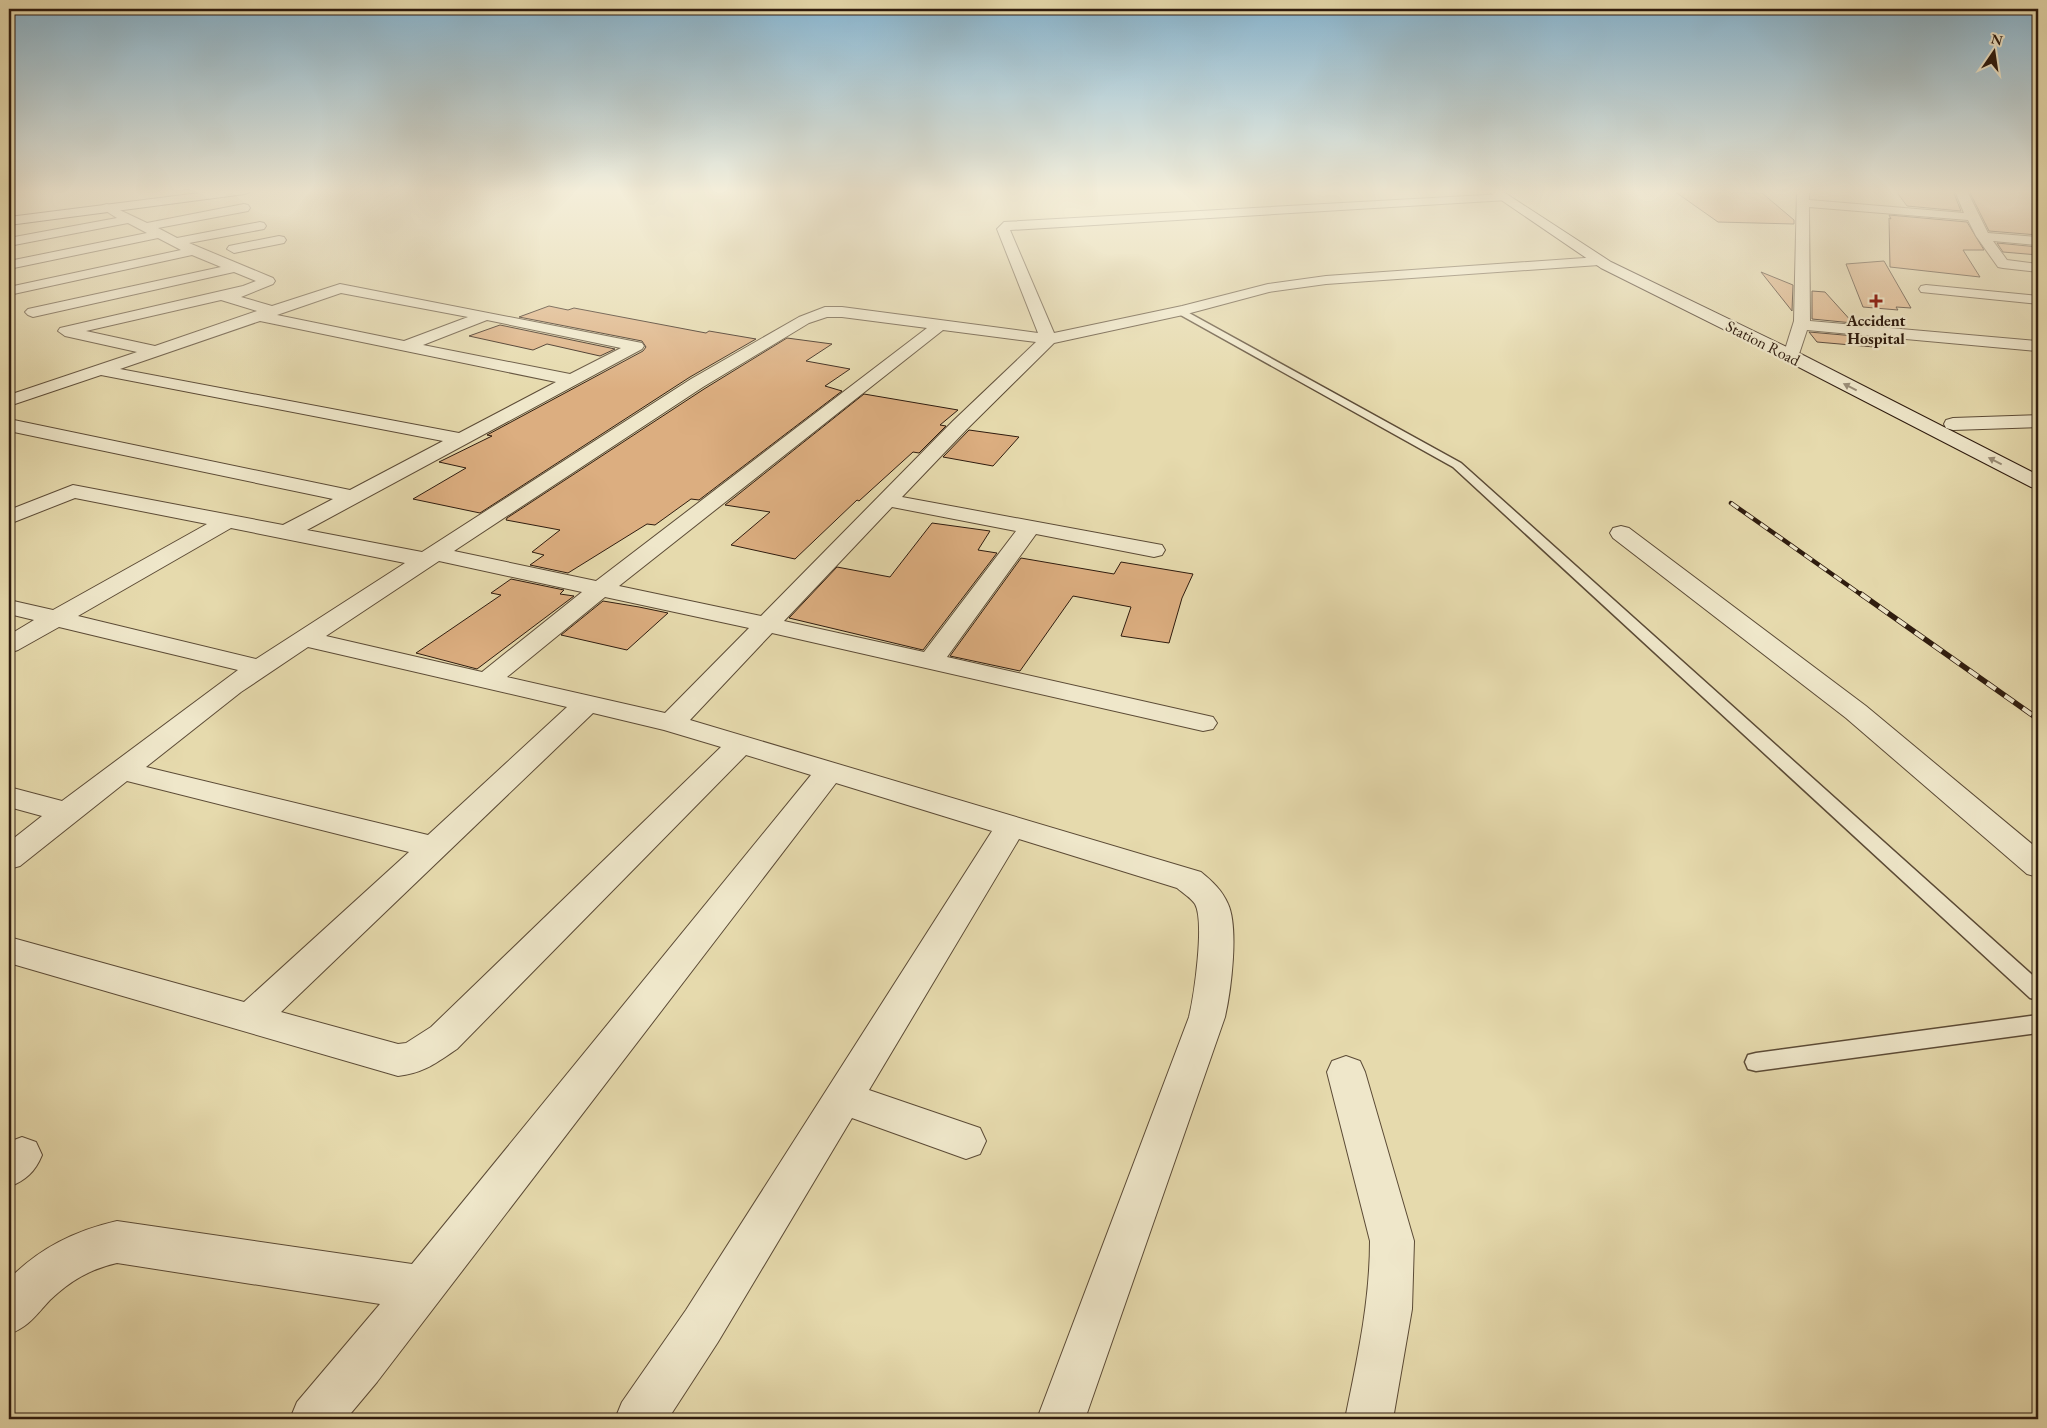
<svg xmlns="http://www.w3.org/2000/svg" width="2047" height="1428" font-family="'EB Garamond',serif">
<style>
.building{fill:#dcae80;stroke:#2e1b0e}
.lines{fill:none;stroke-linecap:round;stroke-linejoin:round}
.lane-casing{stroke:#5c4b36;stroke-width:3}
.street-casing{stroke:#5c4b36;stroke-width:2}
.secondary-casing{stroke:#2e1b0e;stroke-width:2}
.lane{fill:#efe7ca;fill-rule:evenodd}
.street{fill:#efe7ca;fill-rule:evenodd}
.secondary{fill:#efe7ca;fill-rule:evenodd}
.rail-far1-casing{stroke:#2e1b0e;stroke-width:4.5}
.rail-casing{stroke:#2e1b0e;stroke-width:5.5}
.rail-far1{stroke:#efe7ca;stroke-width:3;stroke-dasharray:9;stroke-linecap:butt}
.rail{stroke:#efe7ca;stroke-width:4;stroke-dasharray:11;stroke-linecap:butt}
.oneway{fill:#988b75}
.poi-dot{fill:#8f2418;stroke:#efe7ca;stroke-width:2}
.labels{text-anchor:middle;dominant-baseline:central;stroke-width:4.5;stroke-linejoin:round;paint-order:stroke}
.far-poi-label{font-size:16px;font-weight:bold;fill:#2e1b0e;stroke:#efe7ca}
.far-street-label{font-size:16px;fill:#2e1b0e;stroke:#efe7ca}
</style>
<rect width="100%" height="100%" fill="#e6daad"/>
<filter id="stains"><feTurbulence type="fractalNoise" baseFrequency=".004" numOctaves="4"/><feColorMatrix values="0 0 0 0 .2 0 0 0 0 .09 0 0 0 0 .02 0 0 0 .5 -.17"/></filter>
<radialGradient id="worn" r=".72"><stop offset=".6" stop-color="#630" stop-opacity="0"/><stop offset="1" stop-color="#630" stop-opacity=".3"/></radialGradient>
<path class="building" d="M1674 191 1762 193 1794 220V224L1718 222Z
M1896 191H1953L1961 211 1907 206Z
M1969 191H2038V235L1989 231Z
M1889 215 1967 222 1984 250H1963L1980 277 1890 267 1889 218 1891 219Z
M1997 243 2038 247V255L2003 252Z
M1884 261 1911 308 1896 307 1898 310 1863 307 1846 264Z
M1761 272 1793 285 1792 311Z
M1812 291 1825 292 1853 323 1812 319Z
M549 306 568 310 574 308 706 333 709 331 756 339 690 377 480 513 413 499 466 468 439 462 492 436 487 435 643 351 646 347 642 341 519 317Z
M500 325 615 349 600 356 547 344 533 350 469 336Z
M1809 332 1866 337 1874 347 1817 342Z
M787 338 832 344 806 361 850 369 825 386 842 391 699 500 691 499 655 525 647 524 568 573 530 565 544 555 532 552 560 530 506 520 507 518 704 389Z
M864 394 958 410 940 425 946 426 919 453 913 452 859 501 857 500 795 559 731 545 770 512 725 505Z
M969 430 1019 437 993 466 943 457Z
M932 523 990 531 978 550 997 553 923 650 789 618 837 567 890 577Z
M1021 558 1114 574 1121 562 1193 574 1182 598 1169 643 1121 636 1131 607 1073 596 1020 671 950 656Z
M511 579 564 590 560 594 574 596 477 669 416 653 501 595 491 593Z
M603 601 639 607 668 613 627 650 561 635Z"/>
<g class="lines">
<defs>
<path id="lane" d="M1180 308 1461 463 2038 980V1000L2030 998 1453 467 1177 313 1176 311Z
M2038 1015V1033L1756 1071 1748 1069 1745 1062 1748 1055 1756 1053Z"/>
<path id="street" d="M1797 191H1809V200L1964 213 1955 191H1967L1988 233 2038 237V245L1993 241 2007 260 2038 264V272L2003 268 1998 267 1976 236 1968 220 1809 207 1810 321 2038 341V351L1807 330 1797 360H1785L1783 356 1794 321Z
M1504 194 1510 198 1508 200 1010 230 1054 333 1182 306 1268 284 1326 276 1599 257 1606 261 1599 265 1326 284 1269 292 1183 315 1054 343 967 429 902 497 1162 545 1165 550 1162 555 1154 557 1036 534 947 657 1213 717 1217 723 1213 729 1203 731 772 633 690 720 1201 872C1212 881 1222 890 1228 904 1239 928 1231 991 1225 1017L1085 1419H1037L1189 1017C1194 996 1205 922 1195 904 1191 898 1183 893 1177 888L1019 839 869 1090 980 1128 986 1141 980 1154 966 1159 852 1118 718 1342 668 1419H615L622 1402 686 1310 992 831 836 783 377 1382 346 1419H290L297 1402 380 1304 117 1263C90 1269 70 1281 50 1300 36 1315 29 1327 9 1334V1279C40 1248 74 1231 117 1221L412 1264 811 775 746 755 457 1049C436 1063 424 1073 398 1076L9 963V937L244 1002 409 852 127 781 20 866 9 869V842L42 816 9 807V787L62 801 238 670 59 627 18 650 9 653V635L34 620 9 614V600L53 610 207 524 75 498 9 524V510L73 485 283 525 333 499 9 431V419L350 490 443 441 101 375 9 406V395L137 352 65 336 58 331 60 328 243 286 256 281 234 272 33 317 28 315 25 312 28 309 221 267 192 255 9 295V287L181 250 158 238 9 269V261L147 233 128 223 9 246V238L117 218 101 208 103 205 107 204 147 223 244 204 248 205 250 208 248 211 158 228 177 238 260 222 264 223 266 226 264 229 189 243 273 278 275 281 273 284 241 297 272 306 340 284 642 343 644 346 642 349 307 530 422 552 691 379 799 317 825 307H842L1038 333 997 229 1004 222ZM341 293 468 317 404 341 277 315ZM221 300 257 311 155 346 86 331ZM827 317H842L927 328 596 581 454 551 703 387 809 323ZM487 320 621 348 570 374 423 345ZM260 321 556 382 459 433 120 369ZM943 330 1036 342 953 421 761 616 619 586ZM892 507 1016 531 924 652 784 621ZM231 528 405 563 256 659 78 616ZM439 561 582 592 482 672 326 636ZM605 597 749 628 665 713 507 677ZM308 647 567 707 428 835 146 767 241 692ZM593 713 664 730 721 747 431 1027 406 1043 398 1044 281 1012Z
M279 236 284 237 286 240 284 243 234 253 227 249 229 246Z
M1926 285 2038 296V304L1921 292 1919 289 1921 286Z
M2038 415V427L1953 430 1946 428 1944 424 1946 420 1953 418Z
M1621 526 1629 528 1866 706 2038 849V877L2027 874 1846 718 1613 538 1610 533 1613 528Z
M1346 1056 1360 1061 1365 1072 1414 1241 1412 1309 1393 1419H1345C1357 1360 1370 1302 1370 1241L1327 1072 1332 1061Z
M22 1137 36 1142 42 1155C35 1172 26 1180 9 1187V1142Z"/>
<path id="secondary" d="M215 191H251L245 194 9 225V217Z
M1488 191H1502L1611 262 1797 352 2038 475V489L2031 487 1785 360 1601 268Z"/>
</defs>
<use href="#lane" class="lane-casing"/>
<use href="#street" class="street-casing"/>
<use href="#secondary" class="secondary-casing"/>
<use href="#lane" class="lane"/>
<use href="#street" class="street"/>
<use href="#secondary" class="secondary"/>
<defs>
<path id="rail-far1" d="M1731 503 1863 596"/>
<path id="rail" d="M1861 594 2038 719"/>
</defs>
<use href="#rail-far1" class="rail-far1-casing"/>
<use href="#rail" class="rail-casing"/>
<use href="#rail-far1" class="rail-far1"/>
<use href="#rail" class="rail"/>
</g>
<defs><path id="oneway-solid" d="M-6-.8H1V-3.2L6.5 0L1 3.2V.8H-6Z" transform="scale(1.25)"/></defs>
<g class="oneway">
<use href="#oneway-solid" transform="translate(1850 387) rotate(-153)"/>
<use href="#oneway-solid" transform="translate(1995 461) rotate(-153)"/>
</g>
<linearGradient id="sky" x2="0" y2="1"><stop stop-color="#87b6d2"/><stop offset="0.49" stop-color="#f4eeda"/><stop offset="1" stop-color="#f4eeda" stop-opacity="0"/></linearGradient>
<rect width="2047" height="391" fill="url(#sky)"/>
<path class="poi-dot" d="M1873.5 293.5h5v5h5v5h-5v5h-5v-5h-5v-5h5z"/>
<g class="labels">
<g class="far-poi-label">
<text x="1876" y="320">Accident<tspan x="1876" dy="18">Hospital</tspan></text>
</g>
<g class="far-street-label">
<text transform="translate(1763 343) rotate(27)">Station Road</text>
</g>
</g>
<rect width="2047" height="1428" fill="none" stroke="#e6daad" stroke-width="30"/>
<rect x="10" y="10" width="2027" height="1408" fill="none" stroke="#2e1b0e" stroke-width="2.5"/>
<rect x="15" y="15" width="2017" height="1398" fill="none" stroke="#2e1b0e"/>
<g transform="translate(1994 52) rotate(13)" stroke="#efe7ca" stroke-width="4" paint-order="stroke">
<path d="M0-4L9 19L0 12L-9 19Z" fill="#2e1b0e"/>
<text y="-8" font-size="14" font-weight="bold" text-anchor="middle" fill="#2e1b0e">N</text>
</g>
<rect width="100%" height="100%" filter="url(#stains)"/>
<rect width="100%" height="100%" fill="url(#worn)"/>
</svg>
